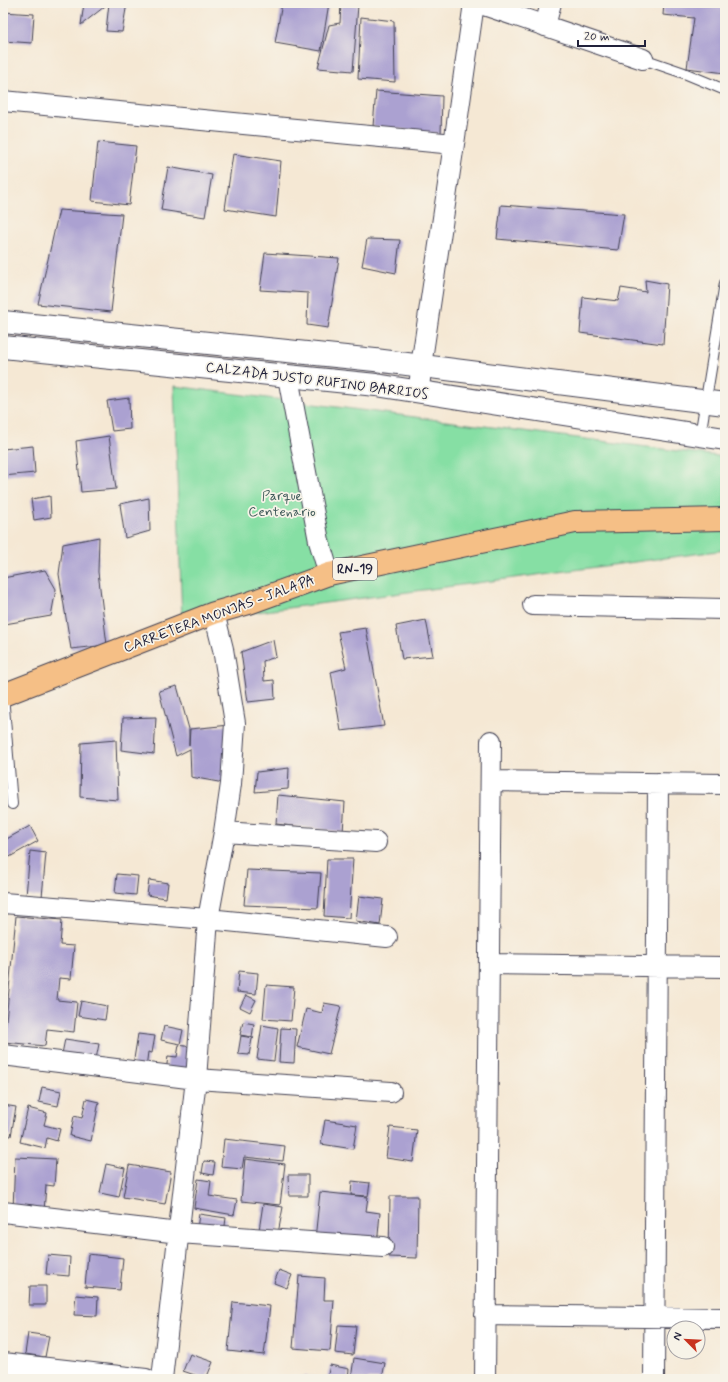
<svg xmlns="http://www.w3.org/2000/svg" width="728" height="1382" font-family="Mynerve,sans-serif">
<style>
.green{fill:#86dfa4;stroke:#548070}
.building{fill:#aba1d1}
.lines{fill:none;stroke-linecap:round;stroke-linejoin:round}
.service-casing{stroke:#424052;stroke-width:12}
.minor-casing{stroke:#424052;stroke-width:22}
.tertiary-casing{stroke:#424052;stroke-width:24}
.primary-casing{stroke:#424052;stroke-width:24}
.service{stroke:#fff;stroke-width:10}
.minor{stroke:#fff;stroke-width:20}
.tertiary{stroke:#fff;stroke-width:22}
.primary{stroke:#f5bf86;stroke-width:22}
.labels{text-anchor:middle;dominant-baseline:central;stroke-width:3.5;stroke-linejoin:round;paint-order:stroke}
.shield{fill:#f7f3e8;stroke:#62616f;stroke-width:1}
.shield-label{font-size:13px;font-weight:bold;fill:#22223b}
.street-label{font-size:14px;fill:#22223b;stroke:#f7f3e8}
.park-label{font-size:14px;fill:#405b5a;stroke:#f7f3e8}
</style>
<rect width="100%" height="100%" fill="#f7f3e8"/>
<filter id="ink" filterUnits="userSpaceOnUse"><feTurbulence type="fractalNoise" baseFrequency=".025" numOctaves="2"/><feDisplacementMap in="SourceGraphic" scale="8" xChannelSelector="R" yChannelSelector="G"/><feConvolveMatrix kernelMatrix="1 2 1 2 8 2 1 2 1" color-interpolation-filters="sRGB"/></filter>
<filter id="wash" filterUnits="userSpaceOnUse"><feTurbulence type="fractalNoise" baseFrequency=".012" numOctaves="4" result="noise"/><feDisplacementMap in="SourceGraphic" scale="16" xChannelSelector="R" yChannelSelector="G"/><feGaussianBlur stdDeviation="0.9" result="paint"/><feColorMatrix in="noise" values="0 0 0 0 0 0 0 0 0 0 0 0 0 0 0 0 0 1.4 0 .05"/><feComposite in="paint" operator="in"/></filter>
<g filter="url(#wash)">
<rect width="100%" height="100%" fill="#f5e8d4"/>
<path class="green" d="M174 386 725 457V550L182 622Z"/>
<g id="blocks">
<path class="building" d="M84 3H127L122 32 106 31 109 3 81 25Z
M282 3H329L321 51 275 43Z
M341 3 358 5 353 71 318 68 329 25 340 23Z
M664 3H725V73L687 68 694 18 663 15Z
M3 12 34 14 32 43 3 41Z
M361 17 394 21 395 82 358 79Z
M376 91 442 96 441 134 373 126Z
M98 142 136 146 129 205 92 201Z
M233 154 281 161 276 217 225 209Z
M168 167 212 175 205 217 161 210Z
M501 205 624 214 618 250 497 239Z
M59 210 122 214 111 312 38 304Z
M367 239 400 240 396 273 362 266Z
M265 253 339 258 328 328 307 325 308 293 260 290Z
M645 280 667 284 663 344 580 333 583 297 618 301 621 288 646 292Z
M129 398 130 429 112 431 107 401Z
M109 436 116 489 81 492 76 441Z
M33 446 35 473 3 476V449Z
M50 496 51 517 34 520 31 499Z
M149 498 150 531 125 538 120 504Z
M99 537 98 572 107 645 71 649 59 574 63 544Z
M45 570 56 589 51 616 5 624 3 614V578Z
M426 620 433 656 402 659 396 626Z
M366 628 384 726 341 731 331 672 346 668 338 632Z
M273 640 276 657 263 661 264 681 274 680 275 699 248 702 241 652Z
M177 686 189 729V745L190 729 230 725 224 783 191 777 190 749 176 756 159 691Z
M156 717 154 754 121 750 123 718Z
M116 740 118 800 80 797 81 743Z
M289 768 288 789 255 792 257 772Z
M278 795 345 802 343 832 276 824Z
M30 826 38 841 6 859 3 854V841Z
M30 851 46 853 42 897 26 896Z
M327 859H353L349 918 324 916Z
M247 870 321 873 318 908 244 905Z
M117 874 138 876 136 895 115 893Z
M149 880 168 883 166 898 147 895Z
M359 896 383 899 380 925 356 921Z
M16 916 62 920 60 945 74 946 71 979 59 978 57 1000 77 1002 74 1032 47 1029 45 1046 4 1042Z
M239 971 258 973 256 994 237 992Z
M266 985 294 987 291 1021 263 1019Z
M246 995 256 1000 250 1012 240 1007Z
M81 1001 107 1006 105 1020 78 1016Z
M324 1003 341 1006 329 1054 297 1047 306 1009 322 1013Z
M243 1022 254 1024 252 1037 240 1035Z
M262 1025 278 1028 274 1061 257 1059Z
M164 1026 183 1030 180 1044 161 1040Z
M281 1028 296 1029 294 1063 279 1062Z
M138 1034 155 1036 152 1053 148 1052 146 1068 133 1065Z
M241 1036 254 1038 252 1039 249 1055 238 1054Z
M65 1039 99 1044 96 1059 62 1054Z
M179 1045 191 1047 188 1075 166 1072 168 1056 177 1057Z
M42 1087 61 1091 58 1106 39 1102Z
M86 1099 99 1102 91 1141 70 1136 74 1116 82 1118Z
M3 1105 16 1107 11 1136 3 1135Z
M28 1108 47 1113 44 1125 60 1129 57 1141 47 1138 45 1148 20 1142Z
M325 1120 357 1125 353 1149 321 1144Z
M390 1127 417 1130 413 1162 386 1158Z
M224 1139 285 1146 283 1161 244 1157 242 1169 221 1167Z
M15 1157 56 1159 54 1186 46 1185 44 1212 13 1210Z
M245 1159 285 1164 280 1205 241 1201Z
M204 1161 215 1162 213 1175 202 1173Z
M106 1164 125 1168 119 1197 100 1193Z
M129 1165 171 1172 165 1204 123 1197Z
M288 1175H308V1196H289Z
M198 1179 211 1181 209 1196 237 1200 234 1215 194 1208Z
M352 1181 370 1183 368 1196 351 1195Z
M320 1192 368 1197 366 1211 380 1213 377 1246 315 1239Z
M390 1196H418L417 1258 389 1257Z
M263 1204 283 1207 277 1239 258 1237Z
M199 1214 226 1218 224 1233 197 1229Z
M88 1254 123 1258 120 1290 85 1287Z
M48 1255 70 1257 69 1276 46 1274Z
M279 1270 292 1275 287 1288 274 1283Z
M299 1276 325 1278 324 1300H334L330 1351 293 1348Z
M30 1286H46V1305H29Z
M76 1295 98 1297 97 1316 74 1315Z
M233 1302 270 1306 264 1355 228 1351Z
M338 1325 356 1326 353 1355 335 1353Z
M28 1333 49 1336 45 1357 25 1354Z
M190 1354 213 1362 206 1379 183 1371Z
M354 1358 385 1363 382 1379H351Z
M330 1365 349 1369 348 1379H327Z
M302 1376 318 1377V1379H301Z"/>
</g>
</g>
<g filter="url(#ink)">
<use href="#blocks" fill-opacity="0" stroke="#424052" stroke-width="1"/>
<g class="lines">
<defs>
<path id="service" d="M643 59 684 73 725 90
M700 436 725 283
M3 695 12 804"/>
<path id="minor" d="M478 3 643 59
M545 26 551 3
M3 101 454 144
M288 377 319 541 329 574
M419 392 421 366 454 144 474 3
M533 605 725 609
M491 781 725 784
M224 832 376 842
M3 903 208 919 387 937
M489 964 725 967
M3 1055 196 1079 391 1092
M3 1212 179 1233 383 1247
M485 1315 725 1318
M3 1363 146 1379
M162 1379 196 1079 208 919 224 832 231 784 235 723 223 649 214 613
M485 1379 491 741
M654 1379 658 783"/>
<path id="tertiary" d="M3 322 375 360 725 404
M3 347 376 385 725 439"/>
<path id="primary" d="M3 695 214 613 249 603 329 574 575 522 725 519"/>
</defs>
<use href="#service" class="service-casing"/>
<use href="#minor" class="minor-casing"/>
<use href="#tertiary" class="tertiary-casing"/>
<use href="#primary" class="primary-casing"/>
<use href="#service" class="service"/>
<use href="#minor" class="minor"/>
<use href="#tertiary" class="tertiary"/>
<use href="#primary" class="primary"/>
</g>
</g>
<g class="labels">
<rect class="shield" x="333" y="558" width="44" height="22" rx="3"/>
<g class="shield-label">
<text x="355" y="569">RN-19</text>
</g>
<g class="street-label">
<text transform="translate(317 381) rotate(7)">CALZADA JUSTO RUFINO BARRIOS</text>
<text transform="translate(219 614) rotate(-20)">CARRETERA MONJAS - JALAPA</text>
</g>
<g class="park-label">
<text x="282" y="496">Parque<tspan x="282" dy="16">Centenario</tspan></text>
</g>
</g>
<rect width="728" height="1382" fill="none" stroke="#f7f3e8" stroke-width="16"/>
<g transform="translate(686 1340) rotate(294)"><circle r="19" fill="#f7f3e8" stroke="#a29fa3"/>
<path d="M0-3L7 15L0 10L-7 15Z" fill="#c8321e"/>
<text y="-6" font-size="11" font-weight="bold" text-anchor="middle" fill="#22223b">N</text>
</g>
<path d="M578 40v6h67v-6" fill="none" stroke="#22223b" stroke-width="2"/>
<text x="584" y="40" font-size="12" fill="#22223b" stroke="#f7f3e8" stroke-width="3" paint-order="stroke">20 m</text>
</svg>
